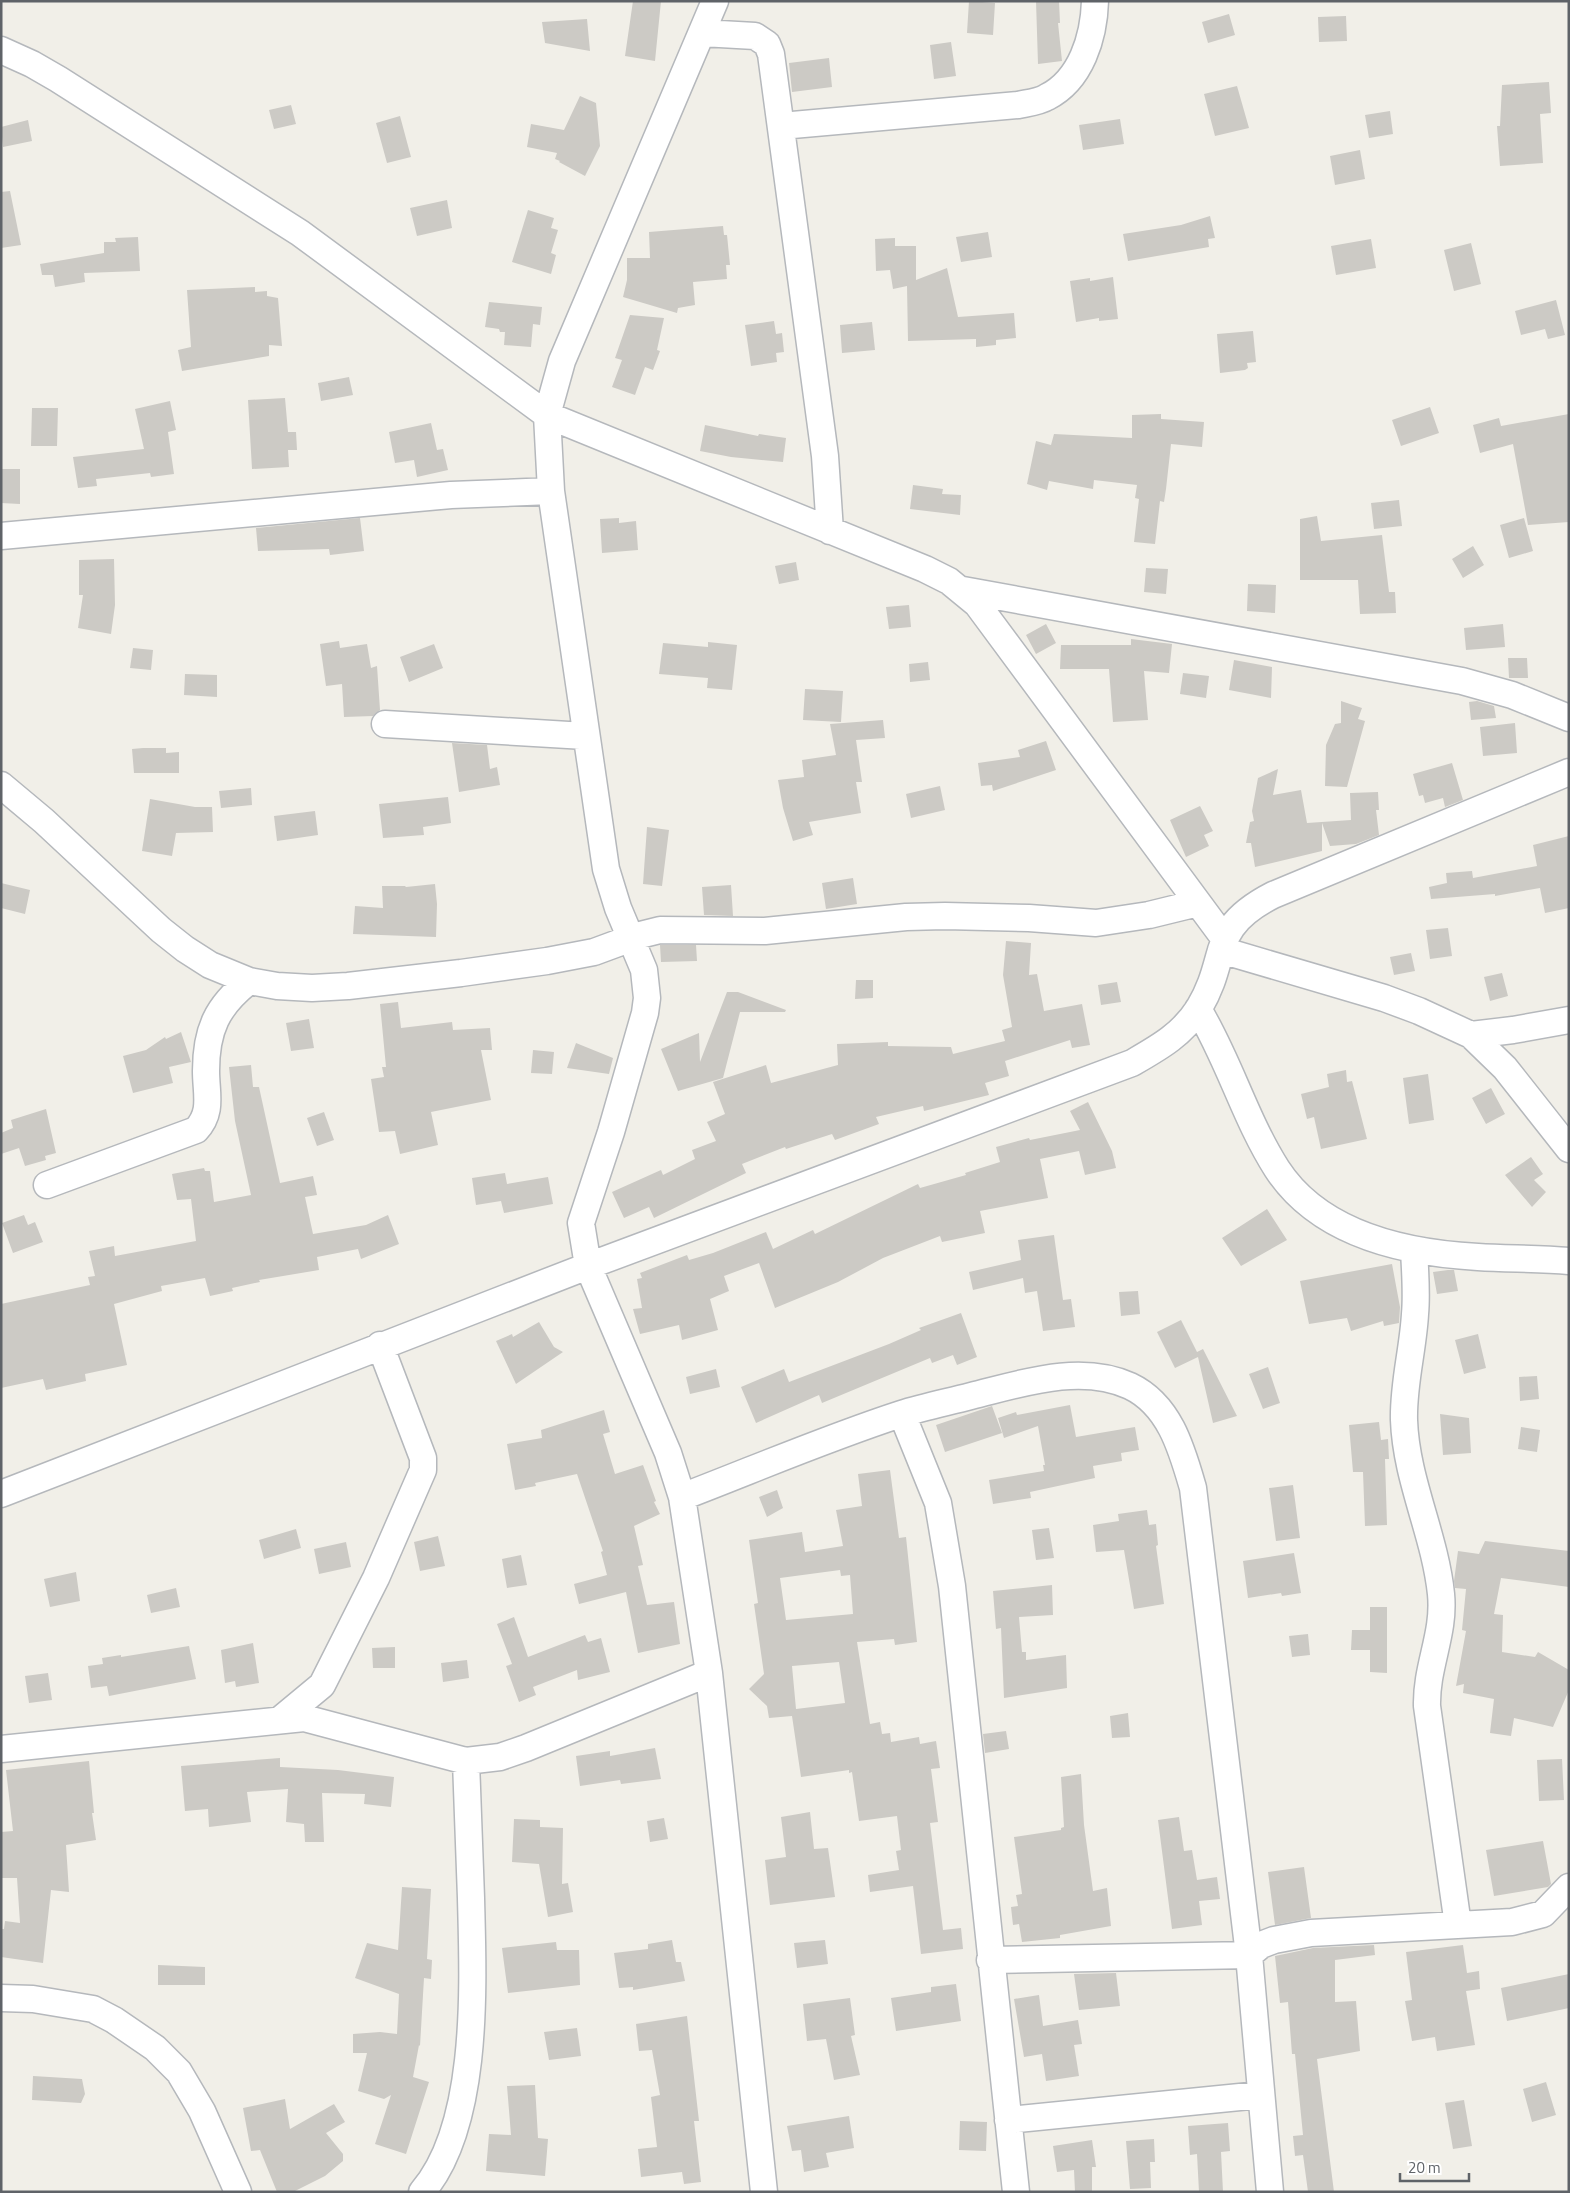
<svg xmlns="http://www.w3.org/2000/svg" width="1570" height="2193" font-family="'Titillium Web',sans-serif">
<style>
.building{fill:#cccac5;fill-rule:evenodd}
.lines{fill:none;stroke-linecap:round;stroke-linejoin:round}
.minor-casing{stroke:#b5b8bc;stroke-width:29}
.minor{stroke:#fff;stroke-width:26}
</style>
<rect width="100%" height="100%" fill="#f1efe8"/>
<path class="building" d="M633 1H661L655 61 625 56Z
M969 1 995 3 993 35 967 33Z
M1036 1H1059L1060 23H1058L1062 61 1038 64Z
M1229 14 1235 35 1208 43 1202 22Z
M1346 16 1347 41 1319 42 1318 17Z
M587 19 590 51 545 43 542 22Z
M951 42 956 76 934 79 930 45Z
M829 58 832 87 792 92 789 63Z
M1549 82 1551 113 1540 114 1543 163 1500 166 1497 126H1500L1502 85Z
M1237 86 1249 128 1215 136 1204 94Z
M580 96 596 103 600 146 585 176 559 162 560 161 555 159 557 153 527 147 531 124 564 130Z
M291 105 296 124 274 129 269 110Z
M1390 111 1393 134 1369 138 1365 115Z
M400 116 411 157 387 163 376 123Z
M1120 119 1124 144 1083 150 1079 125Z
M28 120 32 141 3 147 1 127Z
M1360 150 1365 179 1335 185 1330 156Z
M10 191 21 245 1 248V192Z
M447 200 452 228 417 236 410 208Z
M528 210 554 218 551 228 558 230 551 253 556 255 551 274 512 262Z
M1210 216 1215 238 1208 239 1209 247 1128 261 1123 234 1181 225Z
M723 226 724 235H727L730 265H726L727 279 693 282 695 305 678 308 677 313 623 297 627 280V258H650L649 232Z
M988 232 992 257 961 262 956 237Z
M138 237 140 271 84 273 85 282 55 287 53 275H42L40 264 104 253V242H116L115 238Z
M895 238V246H916V280L947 268 958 317 1014 313 1016 338 996 340V345L976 347V339L908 341 907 286 893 289 890 270 876 271 875 239Z
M1371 239 1376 268 1336 275 1331 246Z
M1471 243 1481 284 1454 291 1444 250Z
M1113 277 1118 319 1099 321V318L1076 322 1070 281 1090 278V281Z
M255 287V292L267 291V296L278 298 282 346 269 345V356L182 371 178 350 191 347 187 290Z
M1556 300 1565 335 1548 339 1545 329 1521 335 1515 311Z
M489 302 542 307 540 325 533 324 531 347 504 345 505 332H500L499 329 485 327Z
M630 315 664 318 657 350 660 351 653 370 645 367 635 395 612 387 622 360 615 358Z
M774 321 776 334 782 333 784 352 776 353 777 362 751 366 745 325Z
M872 322 875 350 842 353 840 325Z
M1253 331 1256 362 1247 363 1248 368 1245 370 1220 373 1217 334Z
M349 377 353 395 321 401 318 383Z
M285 398 288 432H296L297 450H288L289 467 252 469 248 400Z
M170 401 176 430 168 432 174 474 151 477 150 473 96 479 97 486 78 488 73 457 144 449 135 409Z
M1430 407 1439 433 1401 446 1392 420Z
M32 408H58L57 446H31Z
M1161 414V419L1204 422 1202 447 1171 444 1166 489 1164 502 1160 501 1155 544 1134 542 1139 499 1135 498 1137 485 1094 480 1093 489 1049 481 1047 490 1027 484 1036 441 1051 445 1054 434 1132 438V415Z
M1569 414V522L1528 525 1513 444 1480 453 1473 425 1499 418 1501 426Z
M431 423 437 450 443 449 448 470 417 477 414 460 395 463 389 432Z
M705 425 758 436 759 434 786 438 783 462 731 457 700 451Z
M1 469H20V504L1 503Z
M913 485 943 489 942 494 961 495 960 515 910 509Z
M1399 500 1402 526 1374 529 1371 503Z
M1317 516 1321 541 1382 535 1389 592H1395L1396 613 1360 614 1358 580H1300V519Z
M360 518 364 551 330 555 329 549 258 551 256 528Z
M619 518V523L636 521 638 550 602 553 600 519Z
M1524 518 1533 551 1509 558 1500 525Z
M1473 546 1484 565 1463 578 1452 559Z
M114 559 115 605 111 634 78 628 83 595H79V560Z
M796 562 799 580 779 584 775 566Z
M1146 568 1168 569 1166 594 1144 592Z
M1248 584 1276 585 1275 613 1247 611Z
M909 605 911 627 889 629 886 607Z
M1046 624 1056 643 1036 654 1026 635Z
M1503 624 1505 647 1466 650 1464 628Z
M1131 639 1172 644 1169 673 1144 671 1148 720 1113 722 1109 669H1060L1061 645H1131Z
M339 641 340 648 367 644 371 668 377 666 380 710 373 716 344 717 342 684 326 686 320 644Z
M708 642 737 645 732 690 707 688 708 678 659 674 663 643 708 647Z
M434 644 443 668 409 682 400 657Z
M133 648 153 650 151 670 130 668Z
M1508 658H1527L1528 678H1509Z
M1234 660 1272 667 1271 698 1229 690Z
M928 662 930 680 910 682 909 664Z
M1183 673 1209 676 1206 698 1180 694Z
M185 674 217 675V697L184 695Z
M805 689 843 691 841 722 803 720Z
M1341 701 1362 708 1358 719 1365 721 1347 787 1325 786 1326 745 1335 724 1341 723Z
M1477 701 1494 706 1496 718 1471 720 1469 702Z
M883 720 885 738 856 740 862 782H856L861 813 809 822 813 835 793 841 783 808 778 780 804 777 802 760 836 755 830 724Z
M1515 723 1517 753 1483 756 1480 727Z
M1046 741 1056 770 993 791 992 785 981 786 978 763 1020 757 1018 750Z
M452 743 487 745 490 769 497 767 500 785 459 792Z
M143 748H166V753L179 752V773H134L132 749Z
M1452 763 1463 800 1445 807 1443 798 1425 803 1423 795 1419 796 1413 774Z
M1278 769 1273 795 1301 790 1307 823 1351 820 1350 793 1378 792 1379 810H1376L1379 835 1356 844 1330 846 1322 823V851L1255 867 1251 843H1246L1250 822 1254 821 1252 811 1258 778Z
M940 786 945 810 911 818 906 794Z
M251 788 252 805 221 808 219 791Z
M448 797 451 823 423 827 424 835 383 838 379 804Z
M150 799 195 807H212L213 832 176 833 172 856 142 851Z
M1200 806 1213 831 1204 835 1209 846 1186 857 1170 820Z
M315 811 318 835 277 841 274 816Z
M647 827 669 830 662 886 643 884Z
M1569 836V908L1545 913 1540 888 1495 896V894L1431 899 1429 887 1447 883 1446 873 1472 871 1473 878 1537 866 1533 845Z
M853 878 857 904 826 909 822 883Z
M1 883 30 890 25 914 1 908Z
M435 884 437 904 436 937 353 934 355 906 383 908 382 886H405L406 887Z
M731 885 733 916 704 915 702 887Z
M1448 928 1452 956 1430 959 1426 930Z
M1006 941 1031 943 1029 975 1037 974 1044 1011 1082 1004 1090 1045 1072 1048 1070 1040 1005 1061 1009 1076 985 1083 989 1095 924 1111 923 1106 876 1117 879 1124 835 1140 832 1134 786 1149 785 1147 742 1164 746 1173 654 1218 649 1207 624 1218 612 1192 661 1170 663 1175 695 1159 692 1150 716 1141 707 1122 725 1114 713 1082 766 1065 771 1083 838 1065 837 1044 888 1042V1046L951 1047 953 1054 1005 1041 1002 1030 1012 1027 1003 975Z
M660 945H696L697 961 661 962Z
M1411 953 1415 971 1394 975 1390 957Z
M1502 973 1508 996 1490 1001 1484 977Z
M856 980H873V998L855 999Z
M1117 982 1121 1002 1101 1005 1098 985Z
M727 992H738L786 1010 785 1012H740L723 1078 678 1091 661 1049 699 1033 700 1062Z
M398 1002 401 1028 452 1022 453 1030 490 1028 492 1050H481L491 1100 431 1112 438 1145 400 1154 395 1131 379 1132 371 1079 384 1077 382 1067H386L380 1004Z
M309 1019 314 1048 291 1051 286 1023Z
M181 1032 191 1062 169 1067 173 1083 133 1093 123 1056 146 1050 165 1037 166 1039Z
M576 1043 613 1058 609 1074 567 1068Z
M533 1050 554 1052 552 1074 531 1073Z
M251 1065 253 1087H259L280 1183 313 1176 317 1195 305 1197 313 1234 366 1225 388 1215 399 1244 361 1259 358 1249 317 1257 319 1270 259 1280 260 1282 232 1288 233 1291 210 1296 205 1278 161 1286 162 1291 114 1304 127 1365 85 1374 86 1381 46 1390 43 1379 1 1388V1304L90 1285 88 1277 95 1276 89 1251 114 1246 115 1256 196 1241 191 1199 177 1200 172 1174 204 1168 205 1171H210L214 1202 251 1195 235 1121 229 1067Z
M1346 1070 1347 1082 1352 1081 1367 1139 1321 1149 1314 1117 1307 1119 1301 1094 1329 1087 1327 1074Z
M1428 1074 1434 1120 1409 1124 1403 1078Z
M1491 1088 1505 1114 1486 1124 1472 1098Z
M1088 1102 1112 1151 1116 1168 1085 1175 1079 1151 1040 1159 1048 1198 980 1211 985 1233 942 1242 940 1236 883 1258 838 1282 775 1308 759 1263 724 1276 729 1291 710 1299 718 1330 682 1340 679 1325 640 1334 633 1309 642 1308 637 1279 642 1278 640 1273 687 1255 689 1260 713 1253 766 1232 773 1249 813 1230 815 1234 918 1184 920 1188 966 1175 965 1173 1000 1162 996 1147 1029 1138 1030 1140 1080 1130 1070 1111Z
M46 1109 56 1153 45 1156 46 1160 25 1166 19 1148 1 1154V1133L13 1128 11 1120Z
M324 1112 334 1140 317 1146 307 1118Z
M1531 1157 1543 1174 1534 1180 1546 1192 1532 1207 1505 1175Z
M505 1173 507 1184 548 1177 553 1204 504 1213 501 1201 476 1205 472 1178Z
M1267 1209 1287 1240 1241 1266 1222 1238Z
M24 1215 28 1225 35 1222 43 1242 13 1253 2 1223Z
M1054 1235 1063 1300 1071 1299 1075 1327 1043 1331 1037 1291 1025 1293 1023 1278 973 1290 969 1272 1021 1260 1018 1240Z
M1392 1264 1400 1307 1399 1323 1384 1326 1383 1321 1351 1331 1347 1318 1309 1324 1300 1281Z
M1448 1270H1454L1458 1291 1437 1294 1433 1272Z
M1138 1291 1140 1314 1121 1316 1119 1292Z
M961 1313 977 1357 957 1365 953 1355 932 1363 930 1358 822 1403 819 1395 756 1423 741 1387 784 1369 789 1382 889 1344 921 1330 919 1328Z
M1181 1320 1197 1352 1203 1349 1237 1416 1213 1423 1198 1357 1175 1368 1157 1332Z
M539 1322 554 1347 563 1352 516 1384 496 1341 512 1334 513 1337Z
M1478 1334 1486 1368 1464 1374 1455 1340Z
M1268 1367 1280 1403 1263 1409 1249 1374Z
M716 1369 720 1387 690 1394 686 1377Z
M1537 1376 1539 1399 1520 1401 1519 1377Z
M1070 1405 1076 1437 1135 1427 1139 1450 1121 1453 1122 1461 1093 1466 1095 1478 1030 1492 1031 1498 993 1504 989 1480 1044 1471 1043 1465H1045L1038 1426 1004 1438 998 1418 1016 1412 1017 1415Z
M992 1406 1002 1433 945 1452 936 1425Z
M604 1410 610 1432 603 1434 615 1474 643 1465 656 1501 654 1502 660 1514 634 1526 643 1565 638 1566 647 1605 674 1602 680 1644 638 1653 626 1592 579 1604 574 1584 607 1575 601 1552 603 1551 577 1474 535 1483 536 1486 515 1490 507 1444 542 1438 541 1430Z
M1440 1414 1469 1418 1471 1453 1443 1455Z
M1379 1422 1381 1440 1388 1439 1389 1459H1385L1387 1525 1365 1526 1363 1472H1353L1349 1425Z
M1521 1427 1540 1430 1537 1452 1518 1449Z
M890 1470 899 1538 906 1537 917 1642 895 1645 894 1639 857 1642 870 1724 880 1722 882 1734 890 1733 891 1742 919 1737 920 1744 936 1741 940 1768 931 1769 938 1822 930 1823 943 1930 961 1928 963 1949 921 1954 913 1886 870 1892 868 1875 899 1870 896 1851 901 1850 897 1816 859 1821 852 1772 849 1773V1770L801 1777 792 1716 769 1718 767 1706 749 1689 764 1674 754 1604 758 1603 749 1540 802 1532 805 1552 843 1546 836 1510 862 1506 858 1474ZM840 1570 841 1576 850 1575 853 1614 786 1620 780 1578ZM839 1662 845 1703 796 1709 792 1666Z
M1293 1485 1300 1538 1276 1541 1269 1488Z
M777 1490 783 1508 767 1517 759 1497Z
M1147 1510 1149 1525 1156 1524 1158 1545 1156 1546 1164 1604 1134 1609 1124 1550 1096 1552 1093 1525 1119 1521 1118 1514Z
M1049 1528 1054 1558 1036 1560 1032 1530Z
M296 1529 301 1548 264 1559 259 1540Z
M438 1536 445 1566 420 1571 414 1542Z
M1485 1541 1569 1551V1587L1501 1578 1494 1614 1503 1615 1502 1652 1535 1657 1538 1652 1569 1670V1690L1553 1727 1514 1718 1511 1736 1490 1733 1494 1699 1463 1693 1464 1684 1456 1686 1466 1631 1462 1630 1466 1589 1455 1588 1454 1581 1458 1551 1479 1554Z
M346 1542 351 1567 319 1574 314 1549Z
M1294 1553 1301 1593 1282 1596 1281 1593 1248 1598 1243 1561Z
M521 1555 527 1585 507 1588 502 1559Z
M76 1572 80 1601 50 1607 44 1579Z
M1052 1585 1053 1615 1019 1617 1022 1652H1026V1660L1066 1655 1067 1688 1004 1698 1001 1628 996 1629 993 1591Z
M176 1588 180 1607 151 1613 147 1595Z
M1370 1607H1387V1673L1370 1672V1650H1351L1352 1630H1370Z
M514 1617 528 1657 585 1635 588 1642 601 1638 610 1672 578 1680 577 1670 533 1687 536 1695 519 1702 506 1666 512 1664 497 1624Z
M1308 1634 1310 1655 1292 1657 1289 1636Z
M253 1643 259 1683 236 1687 235 1681 225 1683 221 1650Z
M189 1646 196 1679 109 1696 107 1686 91 1688 88 1666 103 1664 102 1658 121 1655V1657Z
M395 1647V1668H373L372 1648Z
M467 1660 469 1678 443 1682 441 1663Z
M48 1673 52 1700 29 1703 25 1676Z
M1128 1713 1130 1737 1112 1738 1110 1716Z
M1006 1731 1009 1749 985 1753 983 1734Z
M655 1748 661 1779 621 1784 620 1780 580 1786 576 1756 610 1751V1756Z
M280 1758V1767L338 1770 394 1777 391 1807 364 1804 365 1794 322 1793 324 1842H305L304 1824 286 1822 288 1789 247 1792 251 1822 209 1827 208 1809 185 1811 181 1766Z
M1562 1759 1564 1800 1539 1801 1537 1760Z
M89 1761 94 1813H92L96 1840 66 1845 69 1892 51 1890 43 1963 1 1957V1929H4L5 1921 20 1923 17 1878H1V1832L13 1831 6 1770Z
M1081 1774 1084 1825 1093 1891 1107 1888 1111 1926 1060 1935V1938L1022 1942 1019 1924 1013 1925 1011 1907 1018 1906 1016 1895 1022 1894 1014 1837 1061 1830V1828L1064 1827 1061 1777Z
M810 1812 814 1849 828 1848 835 1897 770 1905 765 1860 786 1857 781 1817Z
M1179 1817 1184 1851 1192 1850 1197 1880 1217 1877 1220 1899 1199 1901 1202 1925 1172 1929 1158 1820Z
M664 1818 668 1839 650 1842 647 1821Z
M514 1819 540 1820V1827L563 1828 562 1884 568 1883 573 1912 548 1917 539 1864 512 1862Z
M1543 1841 1551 1884 1548 1887 1494 1896 1486 1850Z
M1304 1867 1311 1918 1275 1925 1268 1872Z
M402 1887 431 1889 427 1959 432 1960 431 1979 424 1978 420 2046 419 2045 413 2077 429 2082 406 2154 375 2144 391 2095 384 2099 358 2091 367 2053H353V2034L380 2032 397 2034 399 1994 355 1978 367 1943 398 1950Z
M672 1940 676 1962H681L685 1981 633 1990V1987L619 1988 614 1953 648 1949V1944Z
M825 1940 828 1964 797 1968 794 1943Z
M556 1942 557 1950H579L580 1985 508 1993 502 1948Z
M1374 1945 1375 1955 1335 1960V2002L1356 2001 1360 2051 1317 2059 1334 2192H1308L1303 2155 1295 2156 1293 2136 1303 2135 1295 2054H1292L1288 2002 1280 2003 1275 1956 1313 1948Z
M1463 1945 1467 1973 1479 1971 1480 1989 1466 1991 1475 2045 1437 2051 1435 2037 1412 2041 1405 2001 1412 2000 1406 1952Z
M158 1965 205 1967V1985H158Z
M1116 1973 1120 2006 1079 2010 1074 1974Z
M1569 1974V2008L1507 2021 1501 1988Z
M956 1984 961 2021 896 2031 891 1998 931 1992V1987Z
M1039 1995 1043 2026 1078 2020 1082 2044 1074 2045 1079 2076 1046 2081 1042 2054 1024 2057 1014 1999Z
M850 1998 855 2035 851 2036 860 2075 834 2080 826 2039 807 2041 803 2004Z
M687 2016 699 2121H694L701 2182 684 2184 682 2172 641 2177 638 2149 657 2147 651 2097 660 2095 652 2050 639 2051 636 2024Z
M577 2028 581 2056 549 2060 544 2032Z
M33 2076 82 2079 85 2094 81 2103 32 2100Z
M1546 2082 1556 2115 1532 2122 1523 2089Z
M535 2085 538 2138 548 2139 545 2176 486 2171 489 2134 511 2135 507 2086Z
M285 2099 290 2129 334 2104 345 2122 326 2133 343 2154V2161L325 2176 293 2192H277L260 2150 251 2151 243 2108Z
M1464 2100 1472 2146 1453 2149 1445 2103Z
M849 2116 854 2148 826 2153 829 2167 804 2172 801 2150 792 2151 787 2126Z
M960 2121 987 2122 986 2151 959 2150Z
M1228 2123 1230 2151 1221 2152 1223 2192H1199L1197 2154 1190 2155 1188 2126Z
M1154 2139 1155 2162H1150L1151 2188 1130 2189 1126 2141Z
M1092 2140 1096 2167H1092V2192H1075L1074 2170 1057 2172 1053 2146Z"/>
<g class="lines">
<defs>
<path id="minor" d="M715 1 562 361 547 415 551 491 606 869 618 908 644 970 647 998 645 1013 611 1132 581 1223 588 1266 668 1453 682 1497 709 1673 764 2192
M702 33 755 36 767 44 771 54 825 456 830 531
M1 50 32 64 58 79 300 233 547 415 925 569 949 581 977 604 1224 938
M781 126 1018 105C1027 103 1039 102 1047 97 1081 80 1094 37 1095 1
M1 536 451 495 551 491
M963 590 1462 681 1512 695 1569 718
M385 724 585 736
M1 785 44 821 161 930 185 949 210 965 249 981 277 986 312 988 348 986 461 973 547 961 594 952 640 935 660 930 765 931 906 917 945 916 1029 918 1096 923 1149 915 1198 903
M1221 950 1384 998 1419 1011 1471 1035 1505 1068 1569 1149
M1198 1009C1229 1060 1245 1119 1277 1169 1320 1235 1405 1253 1478 1257 1508 1259 1539 1258 1569 1261
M1471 1035 1513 1030 1569 1020
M47 1185 196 1130C213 1112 206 1094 206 1071 206 1030 217 1006 249 981
M1414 1250C1415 1271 1417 1293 1415 1314 1413 1350 1403 1384 1404 1420 1406 1480 1435 1535 1441 1594 1445 1634 1426 1666 1427 1706L1458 1925
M902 1414 938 1503 952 1586 1016 2192
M1 1494 588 1266 1132 1063C1158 1048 1182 1035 1199 1008 1230 956 1207 929 1273 895L1569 772
M682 1497C755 1469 827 1438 901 1414 924 1407 948 1402 971 1396 1020 1384 1080 1363 1130 1386 1170 1405 1182 1450 1193 1488L1249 1955 1270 2192
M281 1719 322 1685 376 1578 423 1470V1458L380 1345
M1 1749 304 1718 466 1761 500 1757 526 1748 709 1673
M990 1960 1249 1955 1261 1945 1274 1940 1311 1933 1512 1922 1543 1914 1569 1887
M1 1998 33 1999 93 2009 114 2020 155 2048 179 2072 202 2111 238 2192
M1008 2120 1260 2095
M422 2192C480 2125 473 1982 471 1898 469 1852 468 1807 466 1761"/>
</defs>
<use href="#minor" class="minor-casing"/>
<use href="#minor" class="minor"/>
</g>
<rect width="1570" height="2193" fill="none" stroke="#5f6368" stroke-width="5"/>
<path d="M1400 2173v8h69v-8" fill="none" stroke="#5f6368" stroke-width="2.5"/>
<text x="1408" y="2173" font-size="15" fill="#5f6368" stroke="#ffffff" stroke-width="4" paint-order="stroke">20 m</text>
</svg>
